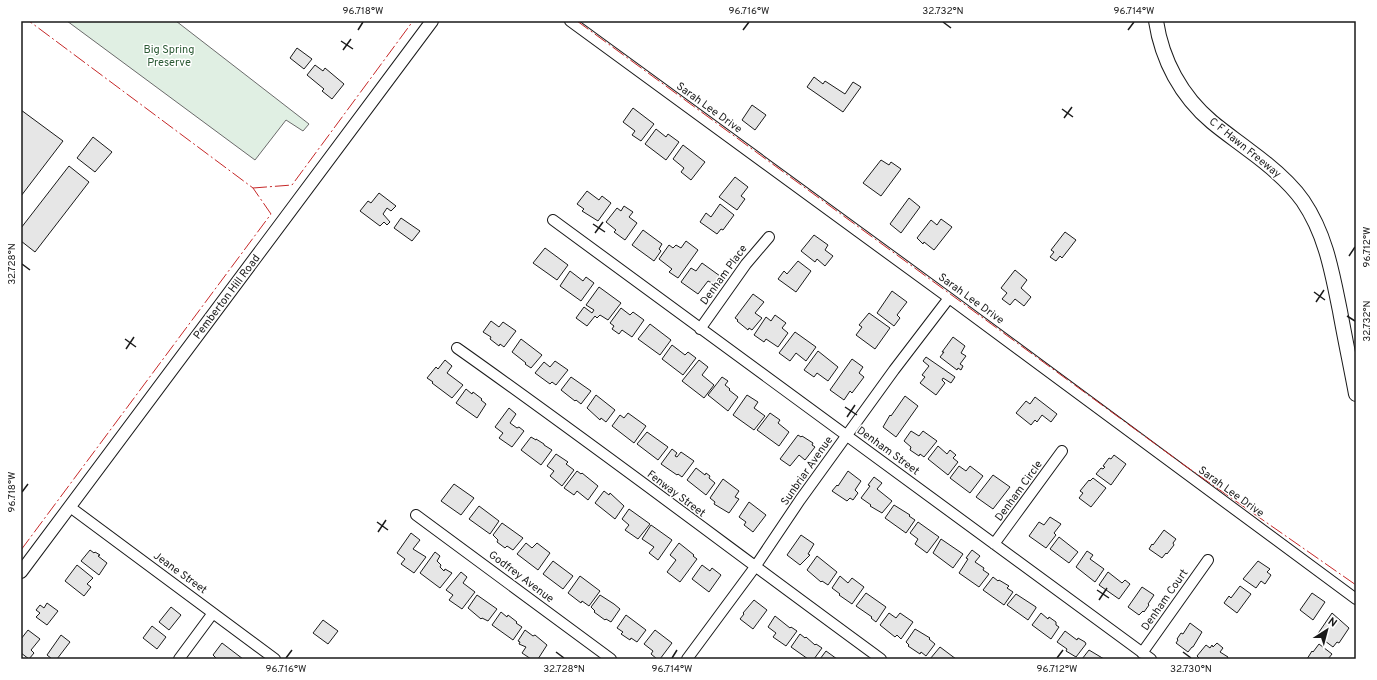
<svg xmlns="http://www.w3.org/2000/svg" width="1377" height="680" font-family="Overpass,sans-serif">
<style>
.green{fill:#e0efe3;stroke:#6a6a6a}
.building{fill:#e6e6e6;stroke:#1a1a1a}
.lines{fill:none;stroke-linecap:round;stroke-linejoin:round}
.minor-casing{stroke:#1a1a1a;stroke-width:12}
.tertiary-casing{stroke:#1a1a1a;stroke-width:14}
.secondary-casing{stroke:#1a1a1a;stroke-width:16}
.minor{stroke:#fff;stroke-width:10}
.tertiary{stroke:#fff;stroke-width:12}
.secondary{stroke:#fff;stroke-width:14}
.power{stroke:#c62828;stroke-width:1;stroke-dasharray:14 3 2 3;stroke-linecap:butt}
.ticks{fill:none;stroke:#1a1a1a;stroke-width:1.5}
.labels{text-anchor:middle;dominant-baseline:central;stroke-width:3;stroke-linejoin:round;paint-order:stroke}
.park-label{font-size:11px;fill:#2b5a34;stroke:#fff}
.street-label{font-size:11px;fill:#1a1a1a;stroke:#fff}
.neatline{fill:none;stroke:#1a1a1a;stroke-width:1.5}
.ticks-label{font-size:10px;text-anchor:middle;fill:#1a1a1a}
</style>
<rect width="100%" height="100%" fill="#fff"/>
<path class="green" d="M67 21H176L309 124 303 131 286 120 255 160Z"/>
<path class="building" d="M297 48 312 59 304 69 290 58Z
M315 65 323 71 325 68 344 84 332 99 322 91 324 89 307 75Z
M814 77 823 84 825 81 845 94 853 82 861 87 843 112 807 87Z
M752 105 766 115 755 130 742 120Z
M633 108 654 124 641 141 632 135 635 131 623 122Z
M21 110 63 141 21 196Z
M656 129 666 137 668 134 679 142 666 160 645 144Z
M93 137 112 152 95 172 77 158Z
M683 145 705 162 691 180 681 172 684 168 673 159Z
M881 160 889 165 891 162 901 169 881 196 863 183Z
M69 166 89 182 35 252 21 241V228Z
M735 177 748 187 741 196 745 199 737 210 719 197Z
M587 191 599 200 602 196 611 203 598 221 582 211 584 209 577 204Z
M379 193 396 206 391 211 387 208 383 214 390 222 387 225 384 222 380 226 360 211 368 201 371 203Z
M909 198 920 207 901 233 890 224Z
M720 204 734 215 723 230 721 229 717 234 700 222 706 213 711 217Z
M624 206 633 212 629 217 637 223 625 240 614 232 616 230 606 222 617 208 621 211Z
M401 218 420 231 412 241 394 228Z
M941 219 952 227 934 250 924 242 923 244 917 238 931 220 937 225Z
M643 230 662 244 659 249 661 251 654 261 632 245Z
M1065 232 1076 240 1062 258 1060 256 1056 261 1050 257 1054 252 1051 250Z
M814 235 828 245 825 250 833 256 825 266 817 259 815 262 801 251Z
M686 241 698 250 678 278 669 272 672 269 659 259 669 245 673 248 676 245 681 248Z
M545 248 568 265 557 280 533 263Z
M798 261 811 271 796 292 778 279 784 271 787 274Z
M702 263 720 276 714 284 708 281 698 294 681 282 691 268 696 271Z
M1015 270 1027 280 1021 288 1031 297 1024 306 1015 299 1010 305 1002 299 1007 293 1001 288Z
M570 271 583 281 586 277 594 283 581 301 560 286Z
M599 287 621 303 608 320 600 315 597 318 595 316 587 326 576 318 584 307 592 313 594 310 586 305Z
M892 291 907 302 897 315 900 318 894 326 877 313Z
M753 294 764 302 755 313 762 318 752 330 749 328 748 330 737 321 738 320 735 318Z
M621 308 630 315 633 312 644 320 632 337 622 330 619 334 612 329 614 326 610 323Z
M869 313 890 328 875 349 856 335 862 327 859 325Z
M775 315 786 323 782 328 788 333 778 347 766 339 764 342 754 335 766 317 771 321Z
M491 321 499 327 503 322 516 331 504 347 500 344 499 346 490 339 491 337 483 332Z
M650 324 671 340 660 355 638 339Z
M795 332 816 347 806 361 796 353 790 361 779 353Z
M953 337 965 346 961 353 966 356 960 364 963 366 961 370 958 368 957 370 940 357 944 352H942Z
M521 339 542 355 531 368 525 364 526 363 512 352Z
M672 345 685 355 688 352 696 358 683 375 662 359Z
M818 351 838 367 828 381 817 373 814 377 804 370Z
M926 357 955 377 951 383 943 378 942 380 945 383 936 395 920 383 925 377 922 375 929 366 923 361Z
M852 359 863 367 859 373 864 377 852 393 850 391 844 400 830 390Z
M445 360 452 366 447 373 463 385 452 398 432 383 433 382 427 378 436 367 438 369Z
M699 360 708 367 702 375 714 385 704 398 682 381Z
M555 361 568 370 556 385 552 382 550 384 535 373 544 362 550 367Z
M571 377 591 391 581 404 576 400 575 401 561 390Z
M722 377 728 381 725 385 730 389 729 390 738 397 728 411 708 395Z
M466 389 472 394 473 392 482 399 481 400 486 404 477 418 456 403Z
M596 395 615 410 606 422 601 418 600 420 587 408Z
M747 395 758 402 754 408 765 416 754 430 733 415Z
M905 396 918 406 896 437 883 427 890 415 891 416Z
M1035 397 1057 414 1051 422 1042 415 1037 422 1035 420 1031 425 1016 413 1026 401 1030 404Z
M509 408 516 414 510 423 517 428 519 427 524 431 512 447 499 438 503 433 495 427Z
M628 413 646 426 634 443 612 426 620 415 624 418Z
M770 413 780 420 778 423 789 432 779 446 757 430Z
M911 431 919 436 923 431 937 441 924 457 920 454 919 456 910 450 911 447 904 441Z
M647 432 668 447 658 460 637 444Z
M798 435 801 437 802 436 813 443 812 445 815 447 805 460 799 455 790 466 780 459Z
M531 437 536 440V439L544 444V445L552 450 541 465 521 450Z
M938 446 947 454 950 450 956 455 953 458 958 462 948 475 928 459Z
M672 449 677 453 675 456 677 457 681 452 694 461 682 477 678 474 677 475 661 464Z
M556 454 568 462 566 464 574 470 562 486 550 476 554 471 547 466Z
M1114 455 1126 464 1111 485 1096 474 1101 468 1103 469 1105 467 1103 466 1109 458 1111 459Z
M959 466 966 471 970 466 983 476 970 493 950 478Z
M696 468 705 475 706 473 710 476 709 478 715 483 706 495 687 480Z
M577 471 581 474 582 473 598 486 588 500 577 491 574 495 564 488Z
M848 471 861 481 855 490 858 493 853 500 850 498 847 501 832 491 837 485 838 486Z
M993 475 1010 487 993 509 976 497Z
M874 477 882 483 877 489 892 501 882 513 870 506 871 505 861 498 870 486 868 485Z
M1093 478 1106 488 1091 507 1079 498 1083 493 1080 491 1089 480 1090 481Z
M723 479 739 491 735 497 739 499 729 513 714 504 715 502 710 498Z
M454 484 474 498 461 515 441 501Z
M604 491 609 495 610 493 624 506 615 519 595 503Z
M749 502 766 515 753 532 744 525 746 522 739 517Z
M894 505 910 515 909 516 915 520 906 533 885 518Z
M479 506 499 521 490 534 469 519Z
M629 509 650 524 638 539 625 530 629 525 622 519Z
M1050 517 1061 524 1054 533 1056 535 1046 548 1029 536 1039 522 1044 525Z
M918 522 939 537 927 553 915 544 918 539 910 533Z
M502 523 523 538 513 550 507 546 505 548 497 542 498 540 493 535Z
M651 525 672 540 658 560 649 553 654 547 642 539Z
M1164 530 1176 539 1173 543 1174 545 1167 554 1166 553 1162 558 1149 549 1152 544 1153 545Z
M411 533 420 540 413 549 426 557 414 573 401 564 405 559 397 553Z
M801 535 814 544 808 554 810 555 800 565 787 555Z
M1059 537 1078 552 1069 563 1050 549Z
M941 539 963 554 953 568 933 553Z
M526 543 532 548 537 543 550 553 538 570 517 554Z
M679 543 694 555 693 556 697 559 680 582 667 572 676 560 670 555Z
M90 550 94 553 95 552 100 555 98 556 107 563 99 575 81 561Z
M972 550 980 556 975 562 984 568 983 570 989 574 979 587 959 573 968 559 966 558Z
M1087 551 1093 555 1090 559 1104 569 1095 582 1076 567Z
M435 552 440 556 437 561 441 565 440 567 444 571 445 569 452 573 440 588 420 573Z
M817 556 837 572 828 585 822 581 821 582 807 570Z
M553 561 573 576 563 589 543 574Z
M1258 561 1270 569 1267 572 1271 575 1265 584 1261 581 1256 588 1243 579Z
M77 565 93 578 87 584 91 587 84 596 65 581Z
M702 565 710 571 712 568 721 575 709 592 692 579Z
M461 572 467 577 463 583 475 592 462 609 449 600 453 595 446 590Z
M1108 572 1122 583 1125 580 1130 584 1119 599 1099 585Z
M580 576 600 591 589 606 582 601 581 603 568 593Z
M840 576 848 583 852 578 864 587 852 604 839 595 840 594 832 588Z
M993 577 998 581 999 580 1009 586 1007 588 1013 592 1004 605 983 590Z
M1240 586 1251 594 1237 613 1224 603 1229 596 1231 598Z
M1142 587 1154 595 1148 604 1149 605 1144 612 1143 611 1139 615 1128 607Z
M866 593 886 607 876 622 871 618 872 617 856 606Z
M1312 593 1325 602 1313 620 1300 610Z
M1016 594 1036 607V608L1028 620 1007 605Z
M477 595 497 609 488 621 482 618 481 619 468 608Z
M600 595 614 604 620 609 611 622 606 619 605 620 594 612 595 611 591 607Z
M754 600 767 610 753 629 740 619 744 614 743 613Z
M47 603 58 611 47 625 36 617 40 613 36 610 40 605 44 608Z
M171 607 181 615 169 630 159 622Z
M501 612 507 617 508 615 517 622 516 623 522 627 513 640 492 625Z
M889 613 896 618 900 613 913 622 901 639 897 635 895 637 880 625Z
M1041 613 1048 619 1049 617 1056 622V625L1059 627 1051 639 1032 625Z
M1332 613 1349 628 1339 643 1337 642 1333 647 1317 635Z
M626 615 646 630 637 642 631 638 630 640 621 634 623 632 617 628Z
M775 616 790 628 791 627 797 631 786 646 773 637 776 633 768 627Z
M323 620 338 631 328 644 313 633Z
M1190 623 1202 632 1193 647H1192L1188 652 1176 643 1178 640 1177 639 1181 633 1183 634Z
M152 626 166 637 157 649 143 638Z
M915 629 930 638 929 639 935 644 926 656 921 652 920 654 908 646 909 645 906 642Z
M28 630 40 639 31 650 34 653 29 659 21 653V639Z
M525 630 533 636 535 635 547 645 538 659H531L522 653 526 647 519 644 520 642 518 641Z
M655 630 672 643 660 659H657L651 654 653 651 644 644Z
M1065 631 1077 640 1078 638 1085 642 1086 644 1076 657 1066 651 1067 649 1057 642Z
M800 634 805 638 806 637 815 645 816 644 822 648 814 659H808L791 647Z
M61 635 70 642 57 659H52L47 655Z
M222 643 243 659H217L213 655Z
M1217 643 1223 648 1220 652 1228 657 1227 659H1200L1197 656 1206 645 1210 648 1212 645 1213 647Z
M1319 644 1332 654 1328 659H1307L1312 651 1313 652Z
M940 647 956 659H930Z
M1089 650 1104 659H1082Z
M826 651 837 659H820Z"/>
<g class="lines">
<defs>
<path id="minor" d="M570 21 949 298 1356 599
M553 220 1151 659
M700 329 746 264 769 237
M457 348C600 449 740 556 881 659
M70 507 275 659
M416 515 611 659
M994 544 1062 451
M1142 653 1208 560
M179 659 213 613
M687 659 755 567 800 500 894 370 949 298"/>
<path id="tertiary" d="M21 572 432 21"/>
<path id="secondary" d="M1156 21C1162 60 1181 96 1212 122 1224 132 1237 141 1250 151 1269 165 1289 181 1303 201 1326 235 1332 272 1340 311 1345 339 1351 367 1356 394"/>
</defs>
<use href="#minor" class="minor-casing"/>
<use href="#tertiary" class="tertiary-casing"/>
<use href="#secondary" class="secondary-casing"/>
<use href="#minor" class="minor"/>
<use href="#tertiary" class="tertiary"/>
<use href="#secondary" class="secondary"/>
<path class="power" d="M577 21 1184 465 1356 585
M253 188 292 185 413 21
M21 550 271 214 253 188 29 21"/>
</g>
<path class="ticks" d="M943 22 951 28M358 30 363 22M743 30 749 22M1128 30 1134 22M341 41 353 49M343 50 351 39M1062 109 1073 117M1064 118 1072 107M593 224 605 232M595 233 603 222M1349 256 1355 247M22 264 30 270M1314 292 1325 300M1316 302 1324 290M1347 316 1355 321M125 339 136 347M126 349 134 337M845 407 857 415M847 417 855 405M22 492 28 484M377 522 388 530M378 532 386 520M1097 590 1109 598M1099 600 1107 588M556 652 564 658M1183 652 1191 658M286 658 292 650M672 658 677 650M1057 658 1063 650"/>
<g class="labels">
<g class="park-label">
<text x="169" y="50">Big Spring<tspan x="169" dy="13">Preserve</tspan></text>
</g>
<g class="street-label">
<text transform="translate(709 108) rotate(36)">Sarah Lee Drive</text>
<text transform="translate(1245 148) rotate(39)">C F Hawn Freeway</text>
<text transform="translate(724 275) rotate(-54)">Denham Place</text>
<text transform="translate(227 297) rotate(-53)">Pemberton Hill Road</text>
<text transform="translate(971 299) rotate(36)">Sarah Lee Drive</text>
<text transform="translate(888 451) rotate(36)">Denham Street</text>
<text transform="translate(807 471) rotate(-55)">Sunbriar Avenue</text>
<text transform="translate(1019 491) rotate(-54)">Denham Circle</text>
<text transform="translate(1231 492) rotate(36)">Sarah Lee Drive</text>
<text transform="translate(676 494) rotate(37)">Fenway Street</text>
<text transform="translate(180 573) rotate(36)">Jeane Street</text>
<text transform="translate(521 577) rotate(37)">Godfrey Avenue</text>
<text transform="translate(1165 600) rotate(-55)">Denham Court</text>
</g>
</g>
<rect width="1377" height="680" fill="none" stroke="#ffffff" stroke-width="44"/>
<g transform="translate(1327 630) rotate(36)" stroke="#ffffff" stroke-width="3" paint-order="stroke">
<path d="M0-3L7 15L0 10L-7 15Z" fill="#1a1a1a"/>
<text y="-6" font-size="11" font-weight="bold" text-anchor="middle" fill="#1a1a1a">N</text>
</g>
<rect x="22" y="22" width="1333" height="636" class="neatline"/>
<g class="ticks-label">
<text x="363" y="14">96.718°W</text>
<text x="749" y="14">96.716°W</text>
<text x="943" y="14">32.732°N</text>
<text x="1134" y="14">96.714°W</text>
<text transform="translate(1366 247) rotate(-90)" y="4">96.712°W</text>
<text transform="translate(11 264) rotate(-90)" y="4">32.728°N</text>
<text transform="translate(1366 321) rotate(-90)" y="4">32.732°N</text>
<text transform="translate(11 492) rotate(-90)" y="4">96.718°W</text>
<text x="286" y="672">96.716°W</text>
<text x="564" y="672">32.728°N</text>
<text x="672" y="672">96.714°W</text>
<text x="1057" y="672">96.712°W</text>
<text x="1191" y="672">32.730°N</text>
</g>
</svg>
